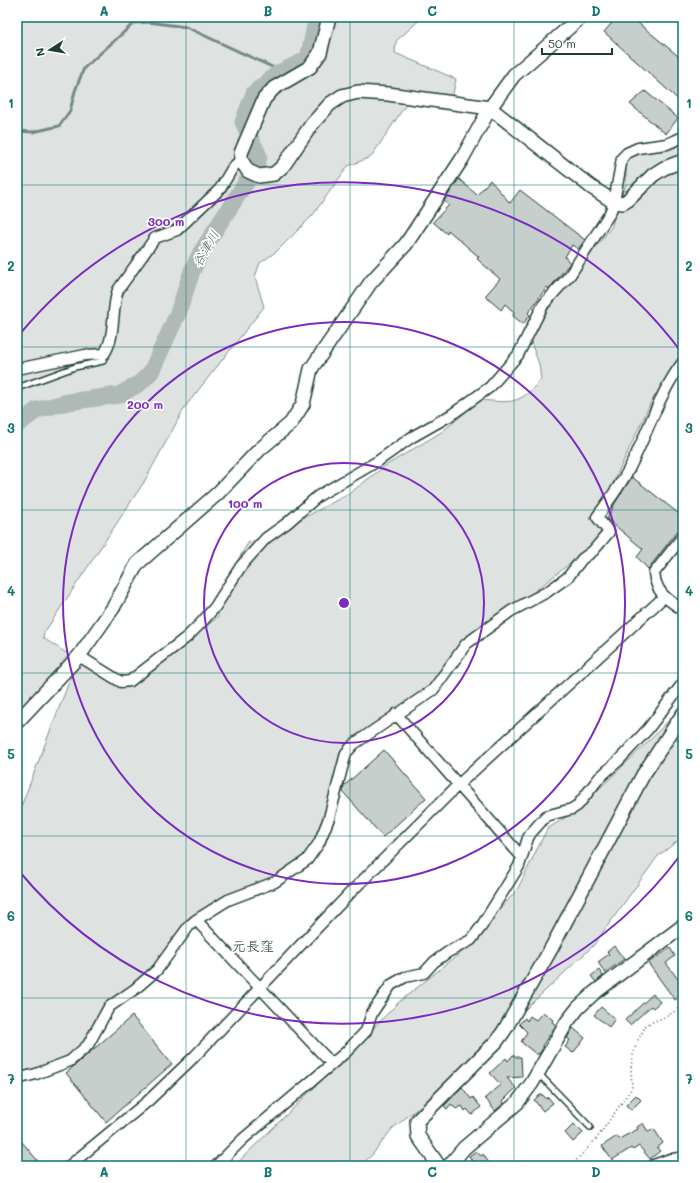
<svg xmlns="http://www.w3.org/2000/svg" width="700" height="1183" font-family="Mali,'Klee One',sans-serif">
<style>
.green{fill:#dee3e2;stroke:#7e908b}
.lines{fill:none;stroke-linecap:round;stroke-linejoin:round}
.stream{stroke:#758883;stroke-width:3}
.river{stroke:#afbab7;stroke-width:17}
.building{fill:#c7cfcc;stroke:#1f3d34}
.service-casing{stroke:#1f3d34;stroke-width:8}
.minor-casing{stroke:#1f3d34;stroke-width:13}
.tertiary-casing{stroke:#1f3d34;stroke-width:16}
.path{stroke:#1f3d34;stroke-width:1.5;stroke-dasharray:1 3;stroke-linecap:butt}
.service{stroke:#fff;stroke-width:5}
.minor{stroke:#fff;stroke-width:10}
.tertiary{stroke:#fff;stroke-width:13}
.grid{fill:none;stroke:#0f766e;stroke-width:1;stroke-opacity:0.55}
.ring{fill:none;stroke:#7b2cbf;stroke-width:2}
.labels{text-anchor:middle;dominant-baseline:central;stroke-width:3.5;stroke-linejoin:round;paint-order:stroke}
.water-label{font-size:13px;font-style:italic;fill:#4a625b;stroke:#fff}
.quarter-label{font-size:14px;fill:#1f3d34;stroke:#fff}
.centre{fill:#7b2cbf;stroke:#fff;stroke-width:2}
.ring-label{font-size:12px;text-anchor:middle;font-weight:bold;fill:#7b2cbf;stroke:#fff;stroke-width:3.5;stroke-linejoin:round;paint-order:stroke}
.neatline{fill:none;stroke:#0f766e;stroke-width:1.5}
.grid-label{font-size:13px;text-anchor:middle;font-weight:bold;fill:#0f766e}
</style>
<rect width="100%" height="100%" fill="#fff"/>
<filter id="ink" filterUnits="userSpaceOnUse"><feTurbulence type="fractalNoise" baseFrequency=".025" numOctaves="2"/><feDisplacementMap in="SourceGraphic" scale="8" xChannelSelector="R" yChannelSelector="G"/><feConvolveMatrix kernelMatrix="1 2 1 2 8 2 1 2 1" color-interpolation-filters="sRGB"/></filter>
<g filter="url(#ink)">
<path class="green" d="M17 17H423L396 41 395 53 456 79 453 94 449 97 407 103 371 157 348 166 312 216 277 251 260 263 255 277 264 307 185 407 144 482 44 633 43 638 76 659 17 722Z
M683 138V356L652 400 597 517 605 536 489 627 433 686 352 743 337 786 307 860 196 920 150 976 109 1007 83 1049 40 1072 17 1079V817L79 656 126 688 218 617 220 590 248 543 296 522 350 493 385 466 443 431 480 400C512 403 520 405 541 379L539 364 530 340 548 310 612 226 615 212 626 184V157L680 141Z
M683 705V837L658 856 593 946 428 1100 392 1129 372 1155 360 1166H234L324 1078 399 1002 463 951 517 890 547 829 577 810 651 739Z"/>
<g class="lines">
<path class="stream" d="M17 131 33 132 59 126 70 111 75 91 84 68 134 23 148 22 186 27 283 72"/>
<path class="river" d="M17 425 37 410 68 402 119 395 140 383 151 372 178 313 192 271 201 252 256 167 259 156 243 122 254 93 277 74 308 59 317 17"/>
</g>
<path class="building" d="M617 17H631L683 60V104L604 32Z
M645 91 678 118 666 134 630 104Z
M459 179 477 195 490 180 510 203 520 190 585 240 578 249 572 245 565 257 570 263 549 289 547 287 528 313 530 315 523 324 513 316 514 312 505 304 501 310 485 296 500 279 477 259 479 257 448 230 447 234 433 222 449 205 444 201Z
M632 477 683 517V524L648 569 637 557 643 549 607 519 615 503Z
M384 750 426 798 383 837 343 792 344 786Z
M614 946 624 959 605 973 598 962 609 954 607 952Z
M670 948 675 956 666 963 683 986V994L675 1000 648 963Z
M599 970 603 976 596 982 591 976Z
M653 994 660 1002 653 1008 651 1006 630 1025 625 1020Z
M601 1007 615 1019 609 1027 594 1015Z
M543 1012 553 1020 552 1022 556 1025 542 1046 544 1047 539 1054H536L521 1042 527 1032 519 1024 525 1018 527 1021 530 1016 536 1020Z
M132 1016 172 1064 106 1122 66 1073Z
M573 1028 585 1038 573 1053 565 1047 570 1040 567 1038Z
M513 1055 516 1057H521L522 1077 507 1078 516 1088 503 1101 504 1103 495 1111 485 1098 501 1085 490 1073 506 1058 508 1061Z
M462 1087 471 1099 473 1097 481 1107 472 1115 467 1109 465 1111 462 1106 456 1109 451 1104 447 1109 444 1106Z
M540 1095H543L546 1099 548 1097 553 1103 543 1111 534 1100Z
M636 1095 641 1100 631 1110 626 1105Z
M643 1123 648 1132 654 1129 663 1143 657 1148 660 1151 650 1159 639 1146 633 1150 631 1148 612 1160 602 1146 617 1136 619 1139 638 1129 637 1127Z
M574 1124 583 1133 573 1142 565 1133Z
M17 1136 42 1166H17Z
M476 1151 481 1156 483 1154 491 1166H475L469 1156Z"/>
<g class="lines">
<defs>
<path id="service" d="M17 388 75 367 103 361 104 354
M538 1073 590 1127"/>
<path id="minor" d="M17 369 85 355 104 354C116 337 111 310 118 290L155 238 177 230 220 189 233 167 241 160
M683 536 654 573C656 593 667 599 683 610
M79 656 121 682 130 681 187 637 202 622 215 607 241 566 266 538 287 523 318 496 378 461 412 437 451 415 490 387 518 355 543 305 570 275 610 213 614 202 622 158 627 153 638 148 667 144 683 137
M396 714 522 857
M196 920 331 1063
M17 1079 36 1074 70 1061 88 1045 109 1007 135 989 157 970 189 926 196 920 228 900 275 882 307 860 319 843 329 818 346 753 354 744 433 690 466 644 511 611 547 592 568 577 582 559 593 551 609 532 597 517C610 499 623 482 632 463 649 429 660 392 683 362
M69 1166 148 1101 195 1056 352 891 458 785 664 597
M216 1166 243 1139 346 1052 366 1031 372 1013 391 985 405 977 424 973 434 962 448 952 471 940 481 927 519 866 528 838 531 833 546 816 572 809 578 805 599 778 618 761 648 729 683 683"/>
<path id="tertiary" d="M329 17 320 53 310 67 274 88 264 99 241 153V160L248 171 259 176 274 174 283 166 312 124 330 104 342 96 358 92 388 94 490 108 591 187 614 202 623 203 628 200 653 175 664 168 683 161
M17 722 79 656 113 608 137 564 218 493 259 450 291 423 303 404 311 369 371 282 406 244 462 159 490 108 514 75 581 17
M439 1166 418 1136 417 1121 496 1042 504 1031 552 947 643 775 683 714
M449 1166 464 1148 517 1103 532 1083 567 1022 578 1008 594 993 683 926
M655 1166 669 1161 683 1159"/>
</defs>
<use href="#service" class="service-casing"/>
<use href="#minor" class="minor-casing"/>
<use href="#tertiary" class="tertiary-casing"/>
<path class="path" d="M571 1166 597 1138 632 1088 631 1068 633 1055 638 1040 646 1025C663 1016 669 1019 683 1003"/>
<use href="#service" class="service"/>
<use href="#minor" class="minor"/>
<use href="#tertiary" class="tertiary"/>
</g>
</g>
<path class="grid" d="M186 17V1166M350 17V1166M514 17V1166M17 185H683M17 347H683M17 510H683M17 673H683M17 836H683M17 998H683"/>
<g class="ring">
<circle cx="344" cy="603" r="140"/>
<circle cx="344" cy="603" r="281"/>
<path d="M682 853A421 421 0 0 1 19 871M19 335A421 421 0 0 1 682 353"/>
</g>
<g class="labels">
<g class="water-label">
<text transform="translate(205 248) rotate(-60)">谷津川</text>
</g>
<g class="quarter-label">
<text x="253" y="945">元長窪</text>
</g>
</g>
<circle cx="344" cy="603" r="6" class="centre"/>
<g class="ring-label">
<text x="166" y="226">300 m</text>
<text x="145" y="409">200 m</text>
<text x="245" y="508">100 m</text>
</g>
<rect width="700" height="1183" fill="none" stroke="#fff" stroke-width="44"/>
<g transform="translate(50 50) rotate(258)" stroke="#ffffff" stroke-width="3" paint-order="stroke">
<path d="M0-3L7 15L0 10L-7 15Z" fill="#1f3d34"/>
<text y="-6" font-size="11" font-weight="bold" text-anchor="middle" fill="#1f3d34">N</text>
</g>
<path d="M542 48v6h70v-6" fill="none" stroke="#1f3d34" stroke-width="2"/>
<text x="548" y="48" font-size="12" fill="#1f3d34" stroke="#ffffff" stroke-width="3" paint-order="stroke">50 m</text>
<rect x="22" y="22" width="656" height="1139" class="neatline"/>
<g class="grid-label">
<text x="104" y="16">A</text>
<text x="268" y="16">B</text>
<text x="432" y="16">C</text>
<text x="596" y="16">D</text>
<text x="11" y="108">1</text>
<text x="689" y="108">1</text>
<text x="11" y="271">2</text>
<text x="689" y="271">2</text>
<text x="11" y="433">3</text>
<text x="689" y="433">3</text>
<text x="11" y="596">4</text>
<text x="689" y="596">4</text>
<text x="11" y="759">5</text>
<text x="689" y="759">5</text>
<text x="11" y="921">6</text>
<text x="689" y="921">6</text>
<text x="11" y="1084">7</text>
<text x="689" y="1084">7</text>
<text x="104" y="1177">A</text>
<text x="268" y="1177">B</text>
<text x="432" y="1177">C</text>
<text x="596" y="1177">D</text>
</g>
</svg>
